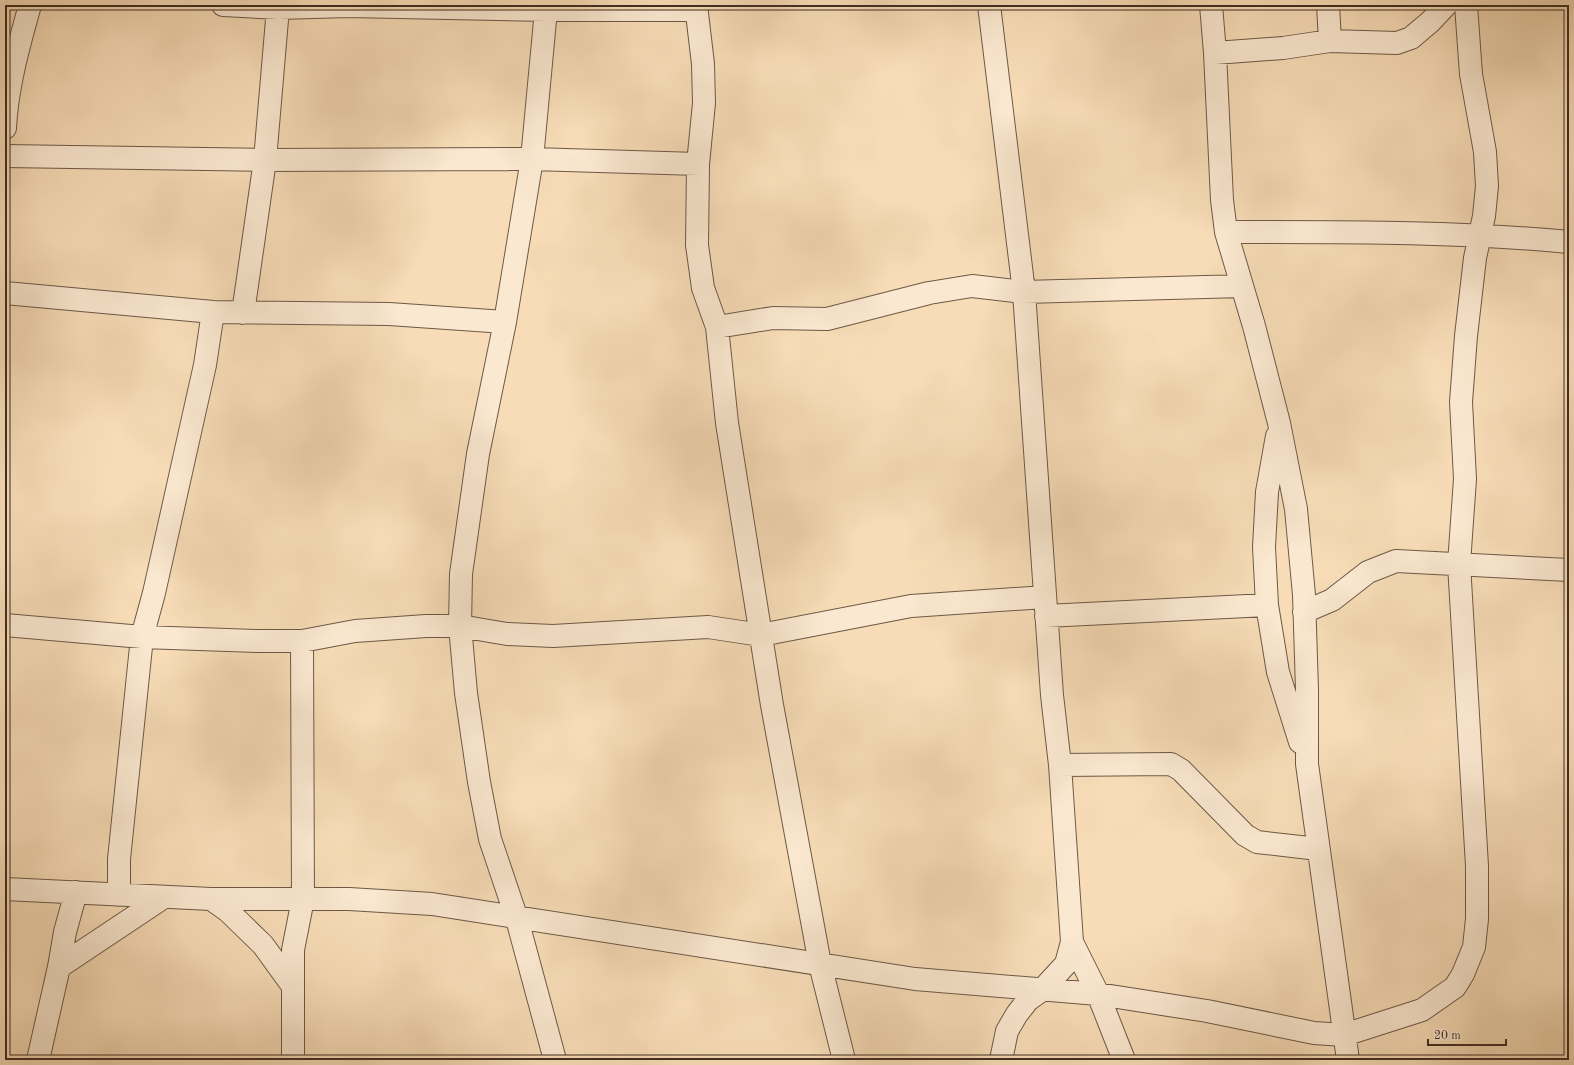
<svg xmlns="http://www.w3.org/2000/svg" width="1574" height="1065" font-family="'Old Standard TT',serif">
<style>
.lines{fill:none;stroke-linecap:round;stroke-linejoin:round}
.minor-casing{stroke:#6d5946;stroke-width:24}
.minor{stroke:#fae8d0;stroke-width:22}
</style>
<rect width="100%" height="100%" fill="#f7dcb7"/>
<filter id="stains"><feTurbulence type="fractalNoise" baseFrequency=".005" numOctaves="4"/><feColorMatrix values="0 0 0 0 .2 0 0 0 0 .09 0 0 0 0 .02 0 0 0 .5 -.17"/></filter>
<radialGradient id="worn" r=".72"><stop offset=".6" stop-color="#630" stop-opacity="0"/><stop offset="1" stop-color="#630" stop-opacity=".3"/></radialGradient>
<g class="lines">
<defs>
<path id="minor" d="M223 5 278 8 349 6 546 10H696
M696 5 703 64 704 103 698 164 697 245 703 288 717 327 727 423 772 705 820 964 844 1060
M989 5 1024 292 1052 695 1060 765 1072 942 1098 994 1124 1060
M1211 5 1215 53 1222 200 1226 232 1254 326 1279 423 1296 509 1304 595 1307 690V764L1348 1060
M1328 5 1330 41
M546 10 532 159 505 322 478 454 461 574 460 626 466 693 479 782 490 839 517 919 555 1060
M1215 53 1283 48 1330 41 1397 43 1411 38 1430 22 1446 5
M5 128C7 86 19 45 30 5
M5 156 265 160 532 159 698 164
M1226 232C1340 232 1455 231 1569 242
M5 293 213 312 389 314 505 322
M243 313 265 160 278 8
M717 327 773 318 827 319 929 293 972 286 1024 292 1242 286
M1277 436 1267 492 1264 547 1267 605 1278 672 1300 742
M1304 612 1332 600 1368 572 1396 561 1569 570
M1046 616 1267 605
M5 625 142 637 257 641H302L355 631 426 626H460L507 634 553 636 708 627 761 635 911 606 1045 597
M1060 765 1171 764 1181 770 1245 835 1257 842 1318 849
M5 889 211 899H349L432 904 915 979 1098 994 1207 1011 1314 1033 1344 1035 1422 1010 1455 987 1463 974 1474 947 1477 919V866L1459 564 1465 479 1461 402 1466 336 1475 258 1484 216 1487 186 1485 152 1471 74 1466 5
M119 895V859L142 637 154 593 192 423 205 365 213 312
M211 899 228 911 263 945 292 985
M59 967 164 897
M38 1060 59 967 65 932 76 892
M293 1060V950L303 899 302 641
M1001 1060 1007 1031 1017 1014 1028 1000 1042 990 1066 964 1072 942"/>
</defs>
<use href="#minor" class="minor-casing"/>
<use href="#minor" class="minor"/>
</g>
<rect width="1574" height="1065" fill="none" stroke="#f7dcb7" stroke-width="20"/>
<rect x="6" y="6" width="1562" height="1053" fill="none" stroke="#3f2d21" stroke-width="2"/>
<rect x="10" y="10" width="1554" height="1045" fill="none" stroke="#3f2d21"/>
<path d="M1428 1039v6h78v-6" fill="none" stroke="#3f2d21" stroke-width="2"/>
<text x="1434" y="1039" font-size="12" fill="#3f2d21" stroke="#fae8d0" stroke-width="3" paint-order="stroke">20 m</text>
<rect width="100%" height="100%" filter="url(#stains)"/>
<rect width="100%" height="100%" fill="url(#worn)"/>
</svg>
